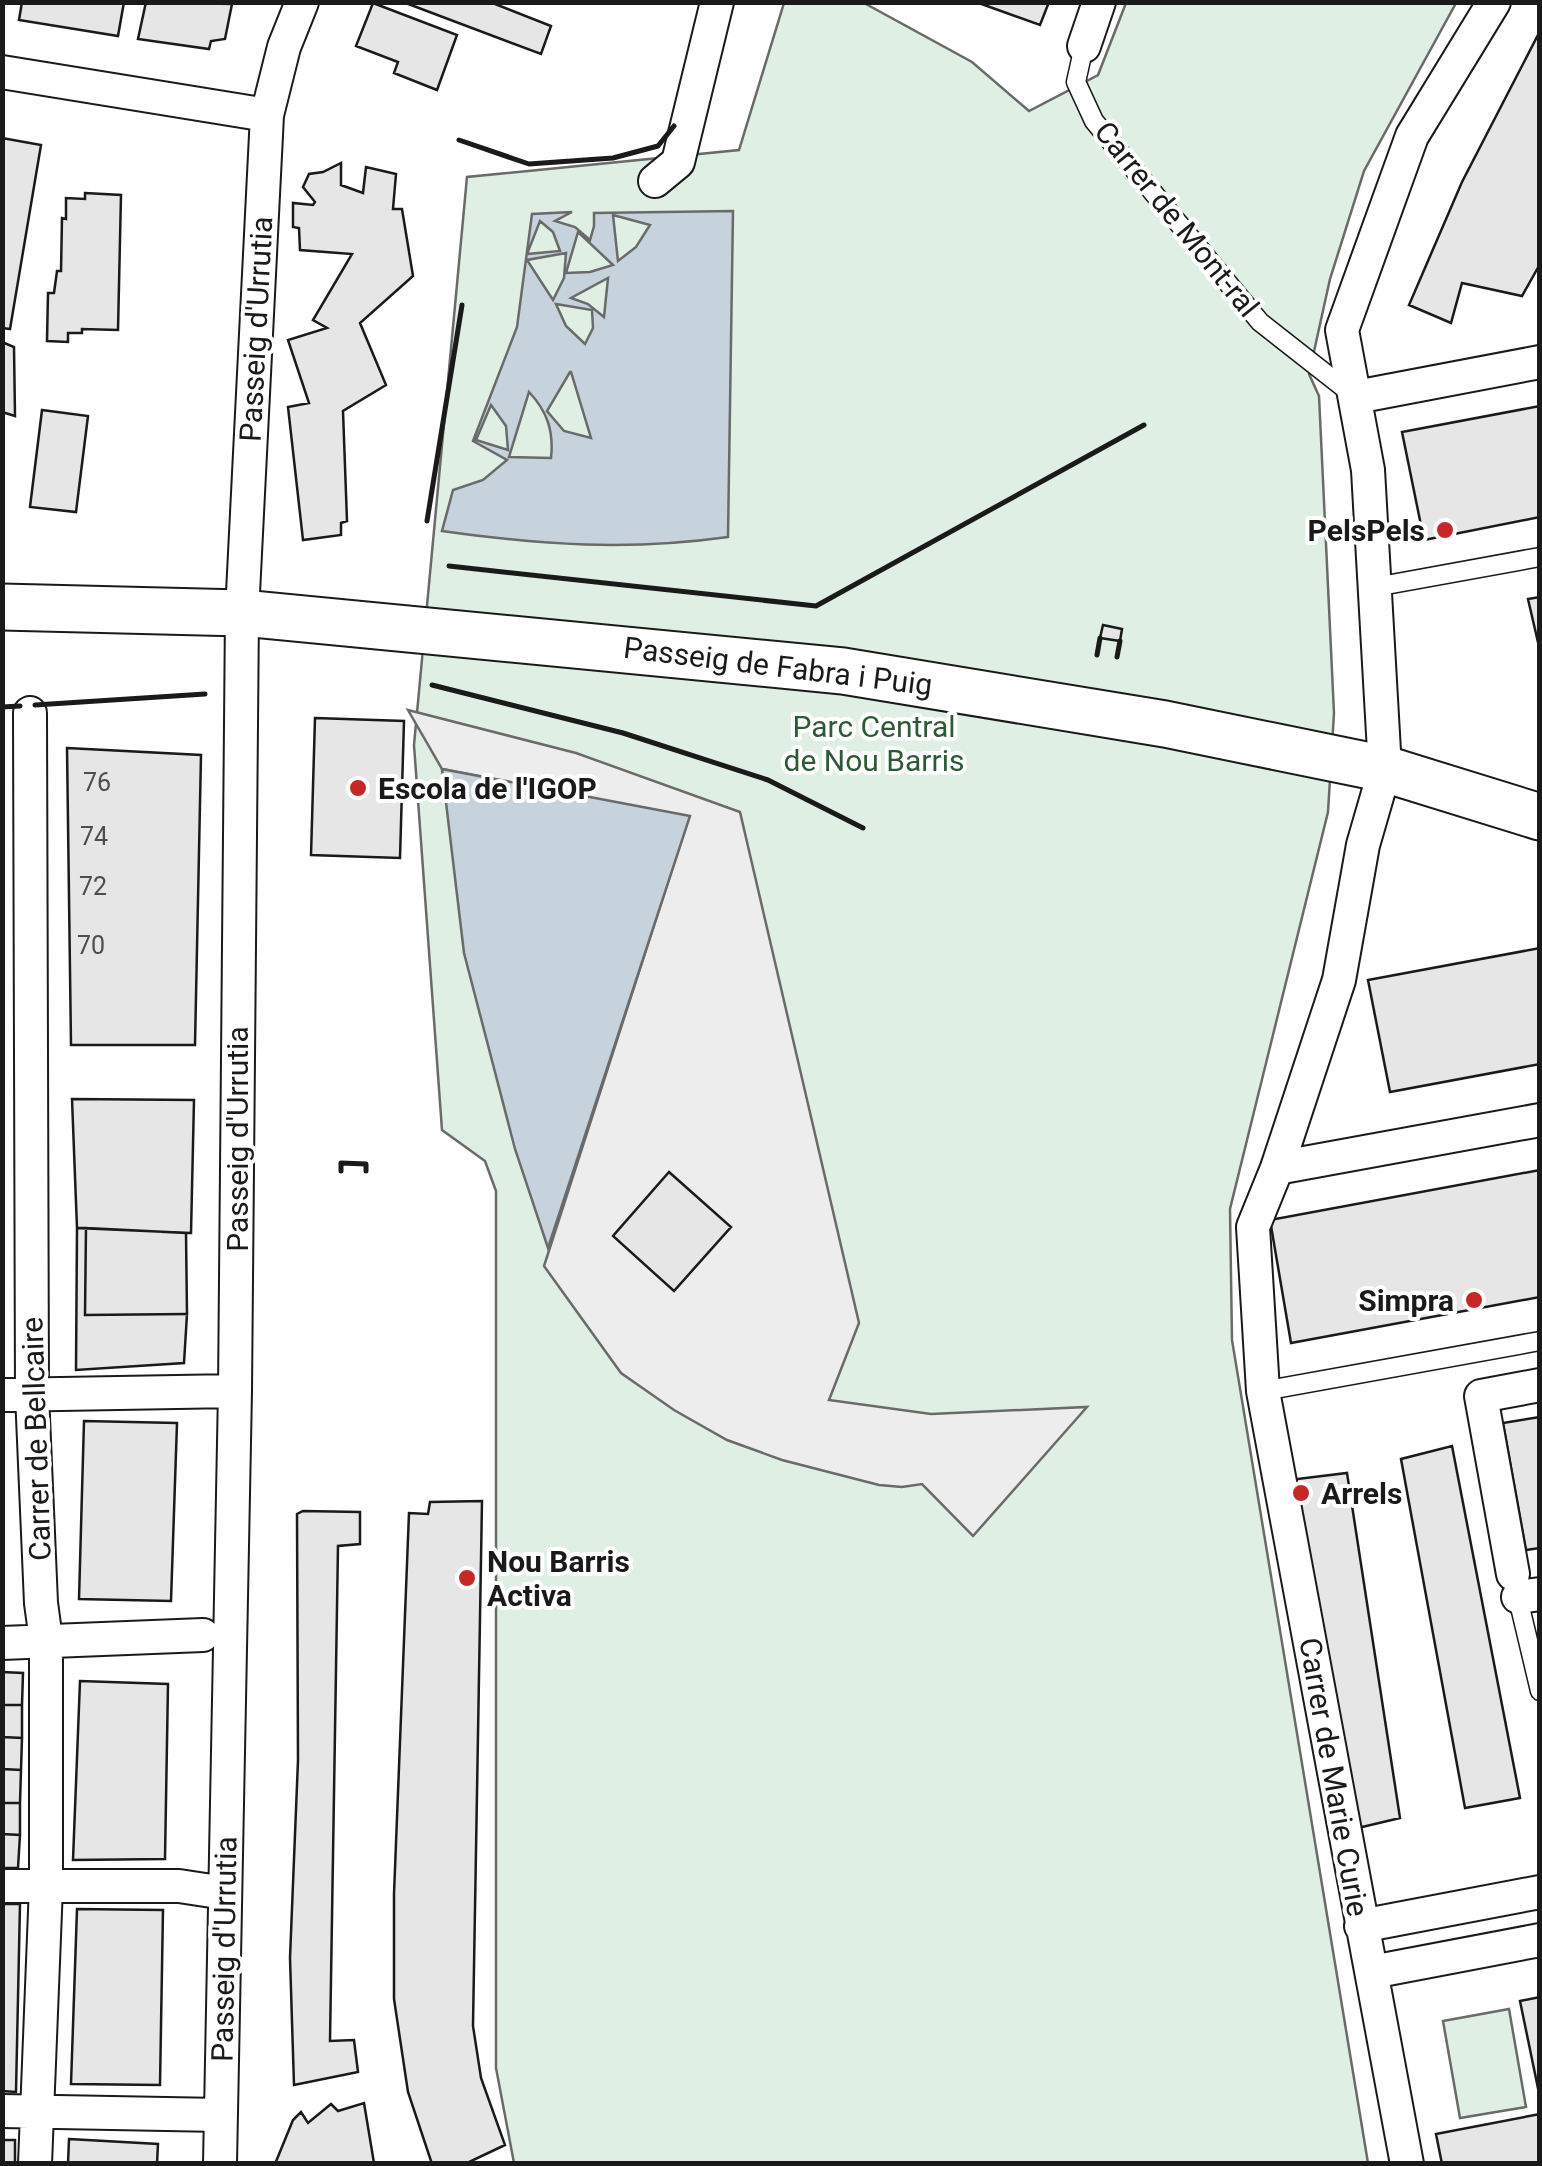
<svg xmlns="http://www.w3.org/2000/svg" width="1542" height="2166" font-family="Roboto,sans-serif">
<style>
.green{fill:#e0efe3;stroke:#6a6a6a;stroke-width:2.5}
.parking{fill:#ededed;stroke:#6a6a6a;stroke-width:2.5}
.water{fill:#c6d2dc;stroke:#6a6a6a;stroke-width:2.5;fill-rule:evenodd}
.building{fill:#e6e6e6;stroke:#1a1a1a;stroke-width:2.5}
.lines{fill:none;stroke-linecap:round;stroke-linejoin:round}
.lane-casing{stroke:#1a1a1a;stroke-width:21}
.street-casing{stroke:#1a1a1a;stroke-width:36}
.secondary-casing{stroke:#1a1a1a;stroke-width:49}
.lane{stroke:#fff;stroke-width:18}
.street{stroke:#fff;stroke-width:32}
.secondary{stroke:#fff;stroke-width:45}
.wall{stroke:#1a1a1a;stroke-width:5}
.poi-dot{fill:#c62828;stroke:#fff;stroke-width:4}
.labels{text-anchor:middle;dominant-baseline:central;stroke-width:8;stroke-linejoin:round;paint-order:stroke}
.number-label{font-size:25px;fill:#4d4d4d}
.street-label{font-size:30px;fill:#1a1a1a;stroke:#fff}
.poi-label{font-size:30px;font-weight:bold;fill:#1a1a1a;stroke:#fff;text-anchor:start}
.park-label{font-size:30px;fill:#2b5a34;stroke:#fff}
</style>
<rect width="100%" height="100%" fill="#fff"/>
<path class="green" d="M784 3H864L972 62 1029 111 1098 75 1126 3H1456L1364 171 1330 279 1309 374 1319 396 1334 713 1328 812 1230 1209 1232 1340 1368 2163H514L496 2068V1191L485 1161 442 1130 414 745 467 177 739 150Z
M1509 2009 1526 2107 1460 2118 1443 2021Z"/>
<path class="parking" d="M408 710 576 753 740 812 859 1323 829 1400 931 1414 1087 1407 973 1536 922 1484 902 1487 879 1485 782 1460 727 1440 674 1410 621 1373 544 1266 689 817 442 769Z"/>
<path class="water" d="M733 211 728 537C628 551 541 545 442 531L453 490 483 480 507 460 473 441 517 327 532 214 572 212 555 221 575 227 590 240 594 226V213ZM613 215 650 225 636 247 618 261ZM540 221 553 232 560 251 527 254ZM578 232 613 265 590 272 566 273ZM566 253 564 278 553 300 527 260ZM608 278 604 317 588 304 571 298ZM556 304 592 310 593 328 585 344 566 326ZM570 372H571L591 438 564 431 547 411ZM529 392C547 411 554 431 551 458L509 457ZM491 405 506 426 508 450 476 440Z
M442 769 690 816 548 1248 515 1149 464 953Z"/>
<path class="building" d="M22 2H124L118 36 19 20Z
M146 2 232 4 225 39 211 41 209 49 138 39Z
M403 2H490L551 26 541 54Z
M976 2H1049L1040 25Z
M373 3 457 35 437 90 394 73 398 62 356 46Z
M1540 31V264L1522 296 1462 283 1451 323 1409 305 1462 182Z
M2 138 41 145 10 329 2 328Z
M341 163V185L363 193 366 167 396 174 393 209H402L413 276 360 323 386 385 343 411 347 521 341 523V535L303 540 288 407 309 403 288 340 327 328 313 320 352 254 300 250 299 228 293 227V203L313 205 315 202 303 187 309 174 323 172Z
M85 193 121 195 118 330 82 329V333H68V342L47 341 48 293H54L57 271H61L62 218 66 219V198L85 199Z
M2 342 14 347 15 416 2 412Z
M1540 406V517L1424 540 1402 432Z
M42 410 88 416 76 512 30 507Z
M1540 597V651L1528 599Z
M1103 625 1122 629 1120 641 1100 638Z
M315 718 404 721 400 858 311 855Z
M67 748 201 755 195 1045H71Z
M1540 948V1064L1390 1092 1368 980Z
M72 1099 194 1100 191 1233 77 1228Z
M1540 1170V1297L1291 1343 1270 1220Z
M669 1172 731 1227 674 1291 613 1236Z
M77 1228H86L85 1315 187 1314 184 1363 76 1370Z
M86 1228 186 1233 187 1314 85 1315Z
M1540 1417V1548L1526 1550 1503 1423Z
M84 1421 177 1423 171 1601 79 1599Z
M1452 1446 1520 1798 1465 1808 1401 1459Z
M1347 1473 1400 1818 1358 1828 1289 1480Z
M482 1501 473 2026 481 2078 505 2145 465 2164H432L408 2092 394 1999V1894L409 1513 428 1514 430 1502Z
M303 1511 360 1512V1544L338 1546 330 2041 354 2040 358 2072 294 2085 290 1958 298 1760 297 1514Z
M2 1672 23 1673 22 1705H2Z
M80 1681 168 1684 165 1859 73 1860Z
M2 1705H22V1738L2 1737Z
M2 1737 22 1738 21 1770 2 1769Z
M2 1769 21 1770 20 1803H2Z
M2 1803H20V1835L2 1834Z
M2 1834 20 1835 18 1868H2Z
M2 1904H20L16 2092 2 2091Z
M77 1909 163 1910 160 2085 71 2084Z
M1540 1997V2098L1520 2001Z
M364 2103 374 2163 275 2164 293 2120 301 2112 308 2123 331 2104 338 2111Z
M1540 2114V2164H1442L1436 2134Z
M69 2139 158 2144 157 2164H68Z
M2 2140H15V2164H2Z"/>
<g class="lines">
<defs>
<path id="lane" d="M1084 46 1076 82 1094 121 1260 322 1353 395
M1375 587 1540 557
M1263 1391 1540 1341
M1516 1590 1540 1691"/>
<path id="street" d="M1084 46 1099 2
M2 72 267 115
M655 181 678 162 717 2
M1356 397 1540 362
M30 713 32 1394 41 1603 46 1640V1886L35 2164
M1277 1168 1540 1120
M2 1395 235 1391
M1513 1574 1481 1396 1540 1385
M1518 1597 1540 1594
M2 1643 203 1635
M2 1886H179L225 1893
M1361 1926 1540 1892
M1372 1972 1540 1940
M2 2111 221 2115
M220 2164 235 1391 242 613 267 115 284 47 302 2
M1407 2164 1263 1391 1253 1227 1277 1168 1339 980 1363 845 1385 769 1368 470 1342 330 1412 136 1494 2"/>
<path id="secondary" d="M2 607 242 613 843 671 1165 724 1385 769 1540 817"/>
</defs>
<use href="#lane" class="lane-casing"/>
<use href="#street" class="street-casing"/>
<use href="#secondary" class="secondary-casing"/>
<use href="#lane" class="lane"/>
<use href="#street" class="street"/>
<use href="#secondary" class="secondary"/>
<path class="wall" d="M459 140 529 164 613 158 658 146 674 126
M427 521 462 305
M449 566 816 606 1144 425
M1097 655 1100 638
M1117 657 1120 641
M432 685 623 733 768 780 863 828
M35 705 205 694
M2 707 20 706
M341 1171V1163L366 1164V1171"/>
</g>
<g class="poi-dot">
<circle cx="1445" cy="530" r="10"/>
<circle cx="358" cy="788" r="10"/>
<circle cx="1474" cy="1300" r="10"/>
<circle cx="1301" cy="1493" r="10"/>
<circle cx="467" cy="1578" r="10"/>
</g>
<g class="labels">
<g class="number-label">
<text x="97" y="782">76</text>
<text x="94" y="836">74</text>
<text x="93" y="886">72</text>
<text x="91" y="945">70</text>
</g>
<g class="street-label">
<text transform="translate(1177 219) rotate(51)">Carrer de Mont-ral</text>
<text transform="translate(256 329) rotate(-87)">Passeig d'Urrutia</text>
<text transform="translate(778 666) rotate(7)">Passeig de Fabra i Puig</text>
<text transform="translate(237 1139) rotate(-90)">Passeig d'Urrutia</text>
<text transform="translate(36 1439) rotate(-92)">Carrer de Bellcaire</text>
<text transform="translate(1334 1777) rotate(80)">Carrer de Marie Curie</text>
<text transform="translate(224 1949) rotate(-89)">Passeig d'Urrutia</text>
</g>
<g class="poi-label">
<text x="1425" y="530" text-anchor="end">PelsPels</text>
<text x="378" y="788">Escola de l'IGOP</text>
<text x="1454" y="1300" text-anchor="end">Simpra</text>
<text x="1321" y="1493">Arrels</text>
<text x="487" y="1561">Nou Barris<tspan x="487" dy="34">Activa</tspan></text>
</g>
<g class="park-label">
<text x="874" y="726">Parc Central<tspan x="874" dy="34">de Nou Barris</tspan></text>
</g>
</g>
<rect width="1542" height="2166" fill="none" stroke="#1a1a1a" stroke-width="10"/>
</svg>
